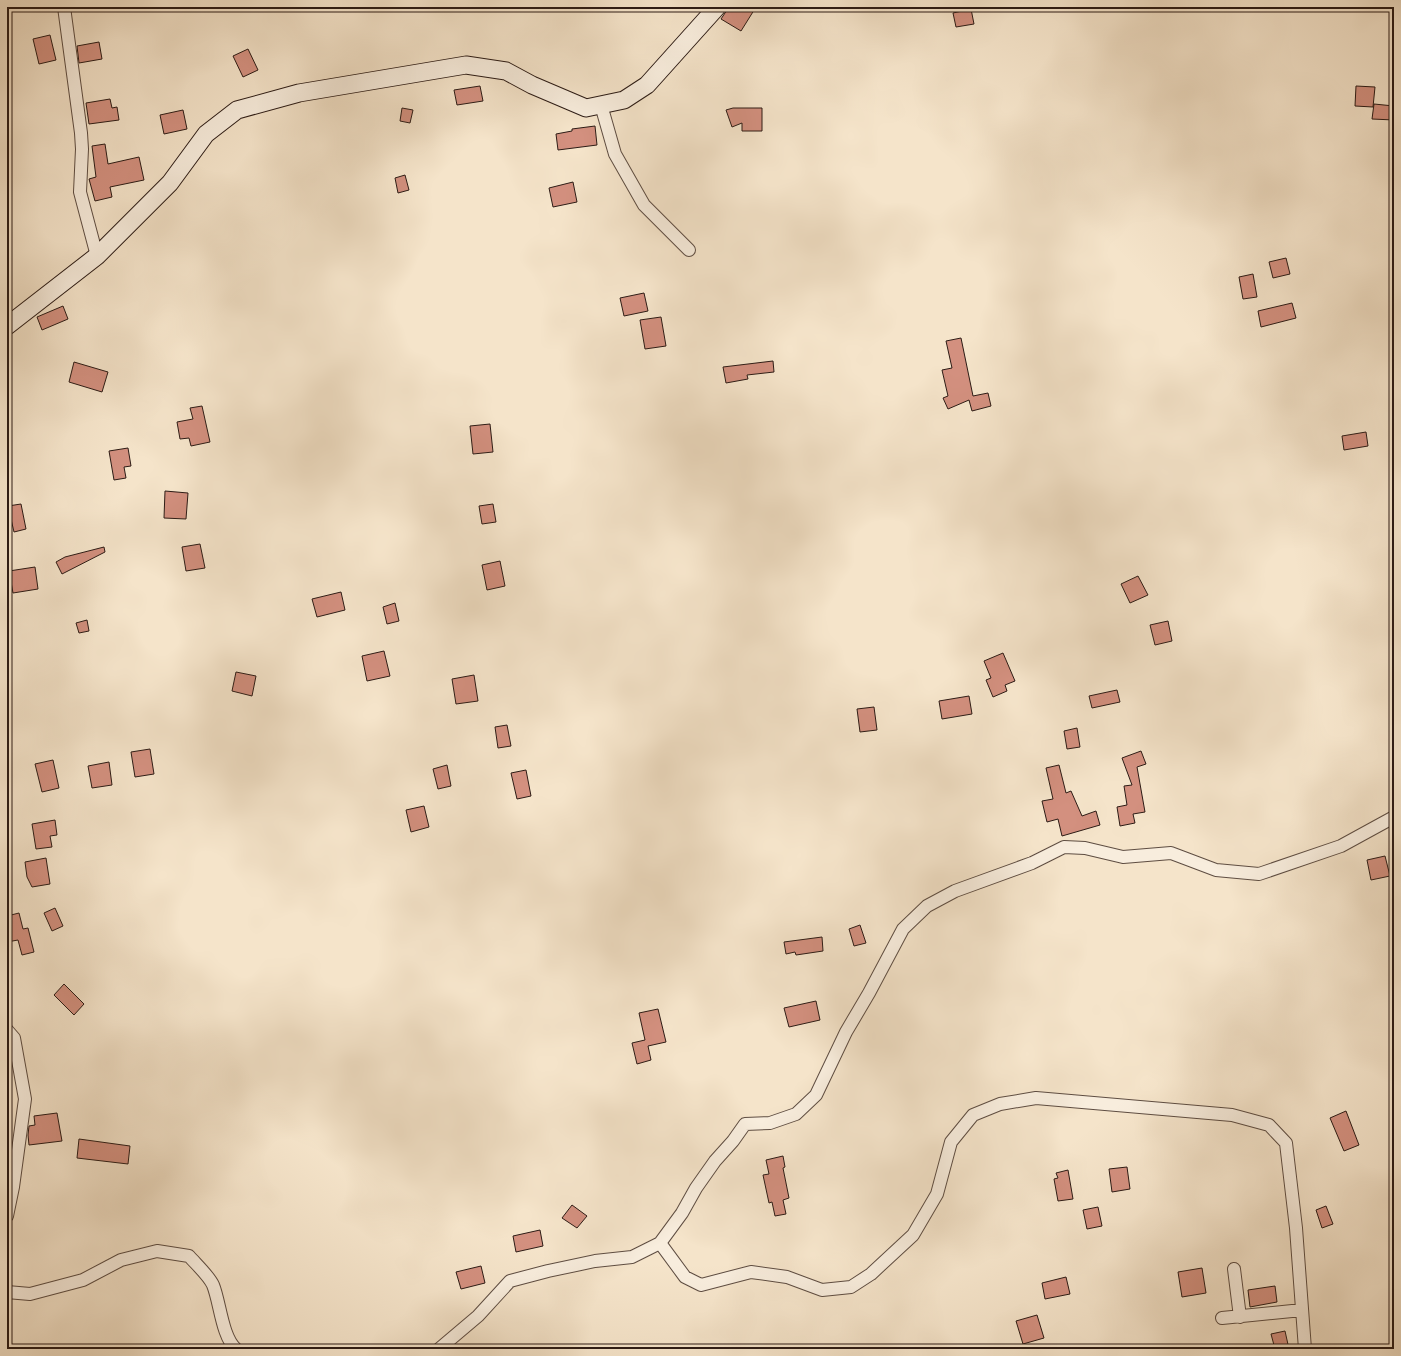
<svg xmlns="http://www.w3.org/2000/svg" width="1401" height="1356" font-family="Alegreya,serif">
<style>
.building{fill:#d3907f;stroke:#2c1b15}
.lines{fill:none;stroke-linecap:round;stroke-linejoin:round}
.street-casing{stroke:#5e4d42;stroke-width:14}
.secondary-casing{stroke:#2c1b15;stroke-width:19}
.street{stroke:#f8eddd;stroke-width:12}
.secondary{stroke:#f8eddd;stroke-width:17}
</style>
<rect width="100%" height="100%" fill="#f5e4ca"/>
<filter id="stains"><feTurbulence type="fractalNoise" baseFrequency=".005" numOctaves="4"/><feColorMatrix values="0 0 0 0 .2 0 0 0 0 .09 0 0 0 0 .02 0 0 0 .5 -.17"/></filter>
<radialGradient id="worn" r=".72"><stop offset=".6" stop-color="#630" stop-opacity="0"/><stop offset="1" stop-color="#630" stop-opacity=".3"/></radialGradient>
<path class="building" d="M729 7H756L741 31 721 19Z
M971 9 974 24 956 27 953 13Z
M50 35 56 60 39 64 33 39Z
M99 42 102 59 79 63 77 46Z
M248 49 258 70 243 77 233 56Z
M480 86 483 101 457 105 454 90Z
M1356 86 1375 87 1373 107 1355 106Z
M110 99 112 108 117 107 119 120 89 124 86 103Z
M1374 104 1394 106V120L1372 119Z
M402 108 413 110 410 123 400 121Z
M733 108H762V131H742V123L732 127 726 110Z
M183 110 187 129 164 134 160 115Z
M595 126 597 145 558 150 556 134 572 131V129Z
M105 144 108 164 139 157 144 180 110 187 112 197 95 201 89 179 96 177 92 146Z
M405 175 409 190 398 193 395 178Z
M573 182 577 202 553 207 549 188Z
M1286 258 1290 274 1273 278 1269 262Z
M1253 274 1257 297 1243 299 1239 277Z
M644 293 648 311 624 316 620 298Z
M1292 303 1296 318 1261 327 1258 311Z
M63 306 68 319 42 330 37 317Z
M661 317 666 346 645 349 640 320Z
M961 338 973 396 988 393 991 406 972 411 969 400 948 409 943 398 948 396 942 370 952 368 946 341Z
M773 361 774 372 747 375 748 379 726 383 723 367Z
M74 362 108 372 102 392 69 382Z
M202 406 210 442 191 446 189 438 180 439 177 422 193 419 190 408Z
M490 424 493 452 473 454 470 426Z
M1366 432 1368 446 1344 450 1342 436Z
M128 448 131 466 124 467 126 478 114 480 109 451Z
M165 491 188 493 186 519 164 518Z
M21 504 26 529 14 532 8 506Z
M493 504 496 522 482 524 479 506Z
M200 544 205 568 186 571 182 547Z
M104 547 105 552 62 574 56 562 65 557Z
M500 561 505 586 487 590 482 565Z
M35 567 38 589 13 593 9 571Z
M1138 576 1148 595 1130 603 1121 584Z
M341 592 345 610 317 617 312 599Z
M395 603 399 621 387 624 383 607Z
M87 620 89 631 79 633 76 623Z
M1168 621 1172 641 1155 645 1150 625Z
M384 651 390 676 367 681 362 656Z
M1003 653 1015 681 1005 685 1007 691 993 697 986 680 991 678 984 661Z
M236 672 256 676 252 696 232 691Z
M474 675 478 701 456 704 452 679Z
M1117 690 1120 702 1092 708 1089 696Z
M969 696 972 714 942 719 939 701Z
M874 707 877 730 860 732 857 709Z
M507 725 511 746 498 748 495 727Z
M1077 728 1080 747 1067 749 1064 731Z
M150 749 154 774 135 777 131 752Z
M1141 751 1146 764 1137 767 1145 812 1133 814 1135 823 1120 826 1117 807 1127 805 1124 786 1132 785 1122 758Z
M53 760 59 788 42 792 35 764Z
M109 762 112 785 92 788 88 766Z
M447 765 451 786 438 789 433 769Z
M1059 765 1066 793 1071 791 1082 816 1096 811 1100 825 1062 836 1058 819 1047 822 1042 801 1053 799 1046 768Z
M526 770 531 796 517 799 511 773Z
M424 806 429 827 411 832 406 810Z
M55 820 57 835 50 836 52 847 36 849 32 824Z
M1385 856 1390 876 1371 880 1367 860Z
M46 858 50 884 32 887 27 877 25 862Z
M55 908 63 926 52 931 44 913Z
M19 913 23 929 28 928 34 952 22 955 18 940 7 942V916Z
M860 925 866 943 854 946 849 929Z
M822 937 823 951 796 955 795 952 786 954 784 942Z
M64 984 84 1004 74 1015 54 995Z
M816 1001 820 1020 789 1027 784 1008Z
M658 1009 666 1042 648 1046 651 1060 637 1064 632 1043 645 1040 639 1013Z
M1346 1111 1359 1145 1344 1151 1330 1118Z
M57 1113 62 1141 29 1145 28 1135 29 1126 35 1125 34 1116Z
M79 1139 130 1146 128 1164 77 1158Z
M783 1156 785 1167 783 1168 789 1198 783 1200 786 1214 775 1216 772 1202 769 1203 763 1175 769 1174 766 1160Z
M1127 1167 1130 1189 1112 1192 1109 1169Z
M1068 1170 1073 1199 1058 1201 1054 1179 1058 1178 1056 1173Z
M572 1205 587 1216 577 1228 562 1218Z
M1326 1206 1333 1224 1322 1228 1316 1210Z
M1098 1207 1102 1226 1087 1229 1083 1210Z
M540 1230 543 1246 516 1252 513 1236Z
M481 1266 485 1283 461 1289 456 1272Z
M1202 1268 1206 1293 1182 1297 1178 1272Z
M1066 1277 1070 1294 1045 1299 1042 1283Z
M1275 1286 1277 1302 1250 1307 1248 1290Z
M1037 1315 1044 1338 1023 1344 1016 1321Z
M1285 1331 1289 1349H1275L1271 1334Z"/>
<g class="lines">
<defs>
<path id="street" d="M64 7 81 133 82 149 80 192 97 256
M601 105 615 154 644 205 689 250
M7 1030 14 1038 25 1099 13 1187 7 1216
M660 1243 685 1277 701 1285 751 1272 787 1277 822 1290 851 1287 871 1274 913 1235 937 1194 951 1142 973 1115 1000 1104 1036 1098 1232 1115 1269 1125 1286 1143 1296 1228 1305 1349
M1234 1269 1240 1317
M7 1292 30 1294 83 1280 121 1260 157 1251 189 1256C196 1264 209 1276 213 1285 220 1302 222 1337 236 1349
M1222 1318 1302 1310
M439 1349 478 1316 510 1281 548 1271 595 1261 632 1257 660 1243 682 1213 696 1188 715 1161 733 1141 745 1124 770 1123 796 1114 816 1095 846 1032 869 993 903 929 927 906 955 891 1032 863 1064 847 1085 848 1123 857 1171 853 1216 870 1259 874 1341 846 1394 817"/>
<path id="secondary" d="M7 326 97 256 170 183 206 134 237 110 299 93 466 65 506 71 532 85 586 108 624 100 647 85 717 7"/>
</defs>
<use href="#street" class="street-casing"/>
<use href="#secondary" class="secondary-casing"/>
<use href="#street" class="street"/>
<use href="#secondary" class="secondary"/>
</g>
<rect width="1401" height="1356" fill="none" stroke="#f5e4ca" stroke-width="24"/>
<rect x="8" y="8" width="1385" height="1340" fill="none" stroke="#2c1b15" stroke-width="2"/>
<rect x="12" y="12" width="1377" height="1332" fill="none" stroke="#2c1b15"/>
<rect width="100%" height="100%" filter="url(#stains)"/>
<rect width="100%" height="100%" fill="url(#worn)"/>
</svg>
